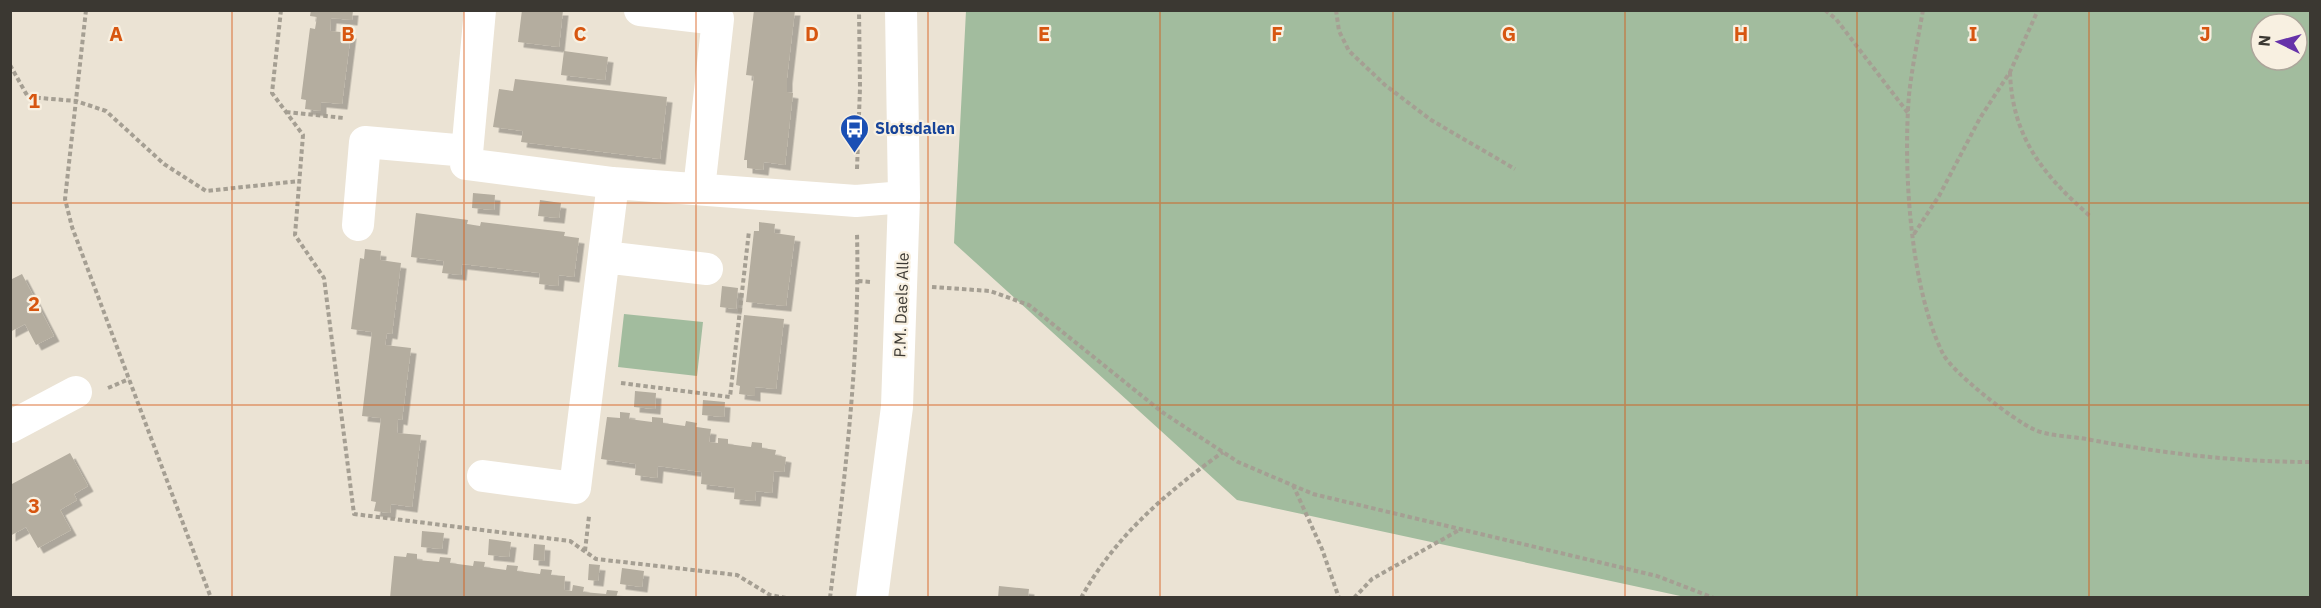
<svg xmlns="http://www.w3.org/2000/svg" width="2321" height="608" font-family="'IBM Plex Sans',sans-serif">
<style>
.green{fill:#a2bc9e;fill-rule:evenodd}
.building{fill:#b4ad9f;filter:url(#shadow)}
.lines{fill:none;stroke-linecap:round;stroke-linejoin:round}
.path{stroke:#a59f93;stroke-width:4;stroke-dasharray:4.5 3;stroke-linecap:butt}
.minor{stroke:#fff;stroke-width:32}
.grid{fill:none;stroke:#d75610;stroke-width:1.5;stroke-opacity:0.55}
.labels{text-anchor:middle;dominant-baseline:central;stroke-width:4.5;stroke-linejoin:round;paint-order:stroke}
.transit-label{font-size:16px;font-weight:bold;fill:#164399;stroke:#f8f0e1;text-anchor:start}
.street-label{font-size:16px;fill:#3b3832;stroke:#f8f0e1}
.grid-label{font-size:20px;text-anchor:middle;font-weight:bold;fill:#d75610;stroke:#f8f0e1;stroke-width:4.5;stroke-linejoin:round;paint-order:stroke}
</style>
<defs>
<filter id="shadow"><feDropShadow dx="5.5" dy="5.5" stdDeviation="0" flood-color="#0004"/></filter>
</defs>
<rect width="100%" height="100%" fill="#ebe3d4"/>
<path class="green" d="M966 11H2310V597H1685L1237 500 954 243ZM2261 24H2297V60H2261Z
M624 314 703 322 697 376 618 367Z"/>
<path class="building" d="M311 10H353L352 20 331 18 330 31 351 33 342 104 321 102V111L305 109 306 100 301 99 310 28 315 29 317 17 310 16Z
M522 10H563L559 47 518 42Z
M754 10H795L787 78V92L793 93 785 165 764 162 763 170 747 168V160H744L754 76 746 75Z
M564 51 608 57 605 80 561 75Z
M515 79 667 97 660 159 521 142 523 131 493 127 499 89 513 91Z
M473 193 495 195 494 210 472 208Z
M540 200 561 203 559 218 538 216Z
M416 213 468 220 467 224 480 226 481 222 565 232 564 236 579 238 574 277 559 275 558 286 539 284 540 273 462 264 461 275 442 273 444 261 411 257Z
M759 222 775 224 774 233 795 236 786 306 746 302 754 231H759Z
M365 249 381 251 380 260 401 263 392 334 387 333 385 345 411 348 402 420 398 419 397 433 421 435 412 507 391 504 390 513 374 511 376 502 371 501 381 418 362 416 372 332 351 329 360 258 364 259Z
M22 274 54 336 36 345 25 324 10 332V280Z
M722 286 738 288 736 309 720 307Z
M744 315 784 319 776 389 755 387V396L739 394 740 386 736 385Z
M635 391 656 393 655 409 634 407Z
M703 400 725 402 724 417 702 415Z
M620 412 630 413 629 419 652 422V417L663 418V423L685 426 686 421 697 423 696 427 711 429 709 442 718 443V438L728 439V444L751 447 752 442 762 443V448L776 450 775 455 786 457 784 472 774 471 772 493 756 491 755 501 734 499 735 488 701 484 702 472 658 466 657 478 635 475 636 464 601 459 607 417 620 418Z
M70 453 88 486 74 494 77 500 60 510 71 530 38 548 26 527 10 536V485Z
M422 531 444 533 442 549 421 547Z
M489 539 511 542 509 557 488 555Z
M534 544 545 545 544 561 533 560Z
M407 553 417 554V560L439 562 440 557 451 558 450 563 473 566 474 561 485 562 484 567 506 570 507 565 518 566 517 571 540 574 541 569 552 570 551 575 565 576 564 590 572 591 573 585 584 587 583 592 606 594 607 590 618 591 616 598H390L394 556 406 557Z
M589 564 600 565 598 581 588 580Z
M622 568 644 571 642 587 620 584Z
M999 586 1029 589 1028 598H998Z"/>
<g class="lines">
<path class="path" d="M86 10 65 199 72 227 211 598
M281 10 272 93 303 135 295 235 324 278 354 514 570 541 596 559 737 575 770 595 786 598
M1336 10 1339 31 1349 51 1385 85 1431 120 1515 169
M1825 10 1836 19 1908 113
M1923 10C1918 39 1912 67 1909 95 1903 169 1910 287 1943 354 1953 373 2012 419 2033 429 2047 436 2069 436 2086 439 2160 453 2235 462 2310 462
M10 65 28 97 76 101 106 111 164 164 206 191 300 181
M2010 72C2012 137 2043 175 2090 216
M286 112 344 118
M857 169 860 88 859 10
M1914 234 1939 196 1980 118 2010 72 2038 10
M858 281 871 282
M932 287 990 291 1029 305 1162 412 1238 462 1313 494 1657 576 1714 598
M621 383 730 397 749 231
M108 388 129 379
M1293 485 1322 549 1339 598
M585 551 589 516
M830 598C845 476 860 356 857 234
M1081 598C1115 536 1167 492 1223 452
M1354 598 1372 579 1461 529"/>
<path class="minor" d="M480 10 466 164 613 183 856 201 904 197
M640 10 718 19 699 189
M358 225 365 142 467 151
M604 257 707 269
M10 427 76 392
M483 476 575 488 613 183
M872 598 897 407 904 197 901 10"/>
</g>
<path class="grid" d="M232 10V598M464 10V598M696 10V598M928 10V598M1160 10V598M1393 10V598M1625 10V598M1857 10V598M2089 10V598M10 203H2310M10 405H2310"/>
<defs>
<symbol id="bus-pin" viewBox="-11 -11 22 30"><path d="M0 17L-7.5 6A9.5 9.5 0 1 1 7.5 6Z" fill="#1a4fb4" stroke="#f8f0e1"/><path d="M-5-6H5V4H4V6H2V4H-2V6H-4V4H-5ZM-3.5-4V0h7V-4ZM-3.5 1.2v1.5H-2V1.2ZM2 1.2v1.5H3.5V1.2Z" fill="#fff"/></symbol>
</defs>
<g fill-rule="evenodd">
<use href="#bus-pin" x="838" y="112" width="33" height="45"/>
</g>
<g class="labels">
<g class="transit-label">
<text x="875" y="128">Slotsdalen</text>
</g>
<g class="street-label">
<text transform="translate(901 305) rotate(-88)">P.M. Daels Alle</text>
</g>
</g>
<g class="grid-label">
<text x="116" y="41">A</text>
<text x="348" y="41">B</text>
<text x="580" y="41">C</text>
<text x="812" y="41">D</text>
<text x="1044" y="41">E</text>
<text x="1277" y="41">F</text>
<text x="1509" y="41">G</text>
<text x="1741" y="41">H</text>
<text x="1973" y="41">I</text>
<text x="2205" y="41">J</text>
<text x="34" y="108">1</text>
<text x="34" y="311">2</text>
<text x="34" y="513">3</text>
</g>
<rect width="2321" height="608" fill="none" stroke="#3b3832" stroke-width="24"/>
<g transform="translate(2279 42) rotate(275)"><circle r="28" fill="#f8f0e1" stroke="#aca69b" stroke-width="1.5"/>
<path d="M0-4.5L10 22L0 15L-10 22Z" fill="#6632a9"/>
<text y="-9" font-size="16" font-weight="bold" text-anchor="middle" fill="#3b3832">N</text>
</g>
</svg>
